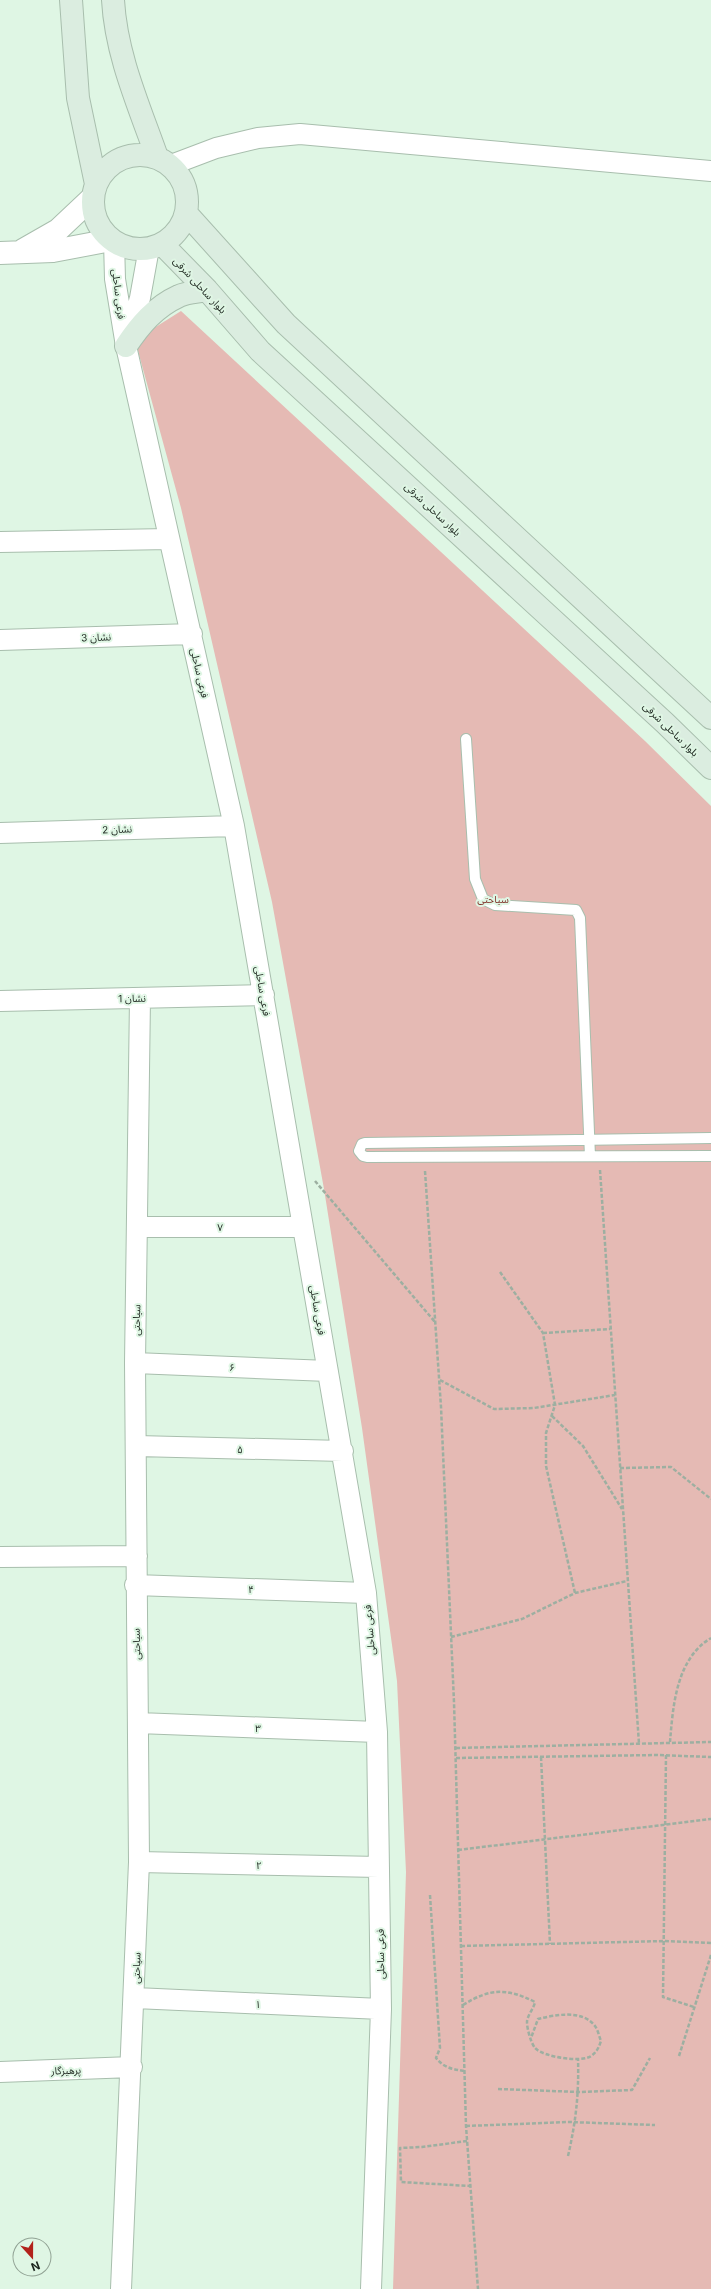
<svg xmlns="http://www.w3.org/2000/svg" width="711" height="2289" font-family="Inter,'Noto Sans Arabic',sans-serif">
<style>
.green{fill:#e5bab4}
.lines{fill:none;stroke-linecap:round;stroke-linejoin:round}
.service-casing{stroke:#a8bead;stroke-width:12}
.minor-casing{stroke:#a8bead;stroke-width:22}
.tertiary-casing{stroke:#a8bead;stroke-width:24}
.secondary-casing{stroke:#a8bead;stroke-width:24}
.path{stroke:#9dafa1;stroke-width:2.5;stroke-dasharray:4 2;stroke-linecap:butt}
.service{stroke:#fff;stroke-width:10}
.minor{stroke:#fff;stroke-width:20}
.tertiary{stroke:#fff;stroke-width:22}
.secondary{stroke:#dbede0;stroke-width:22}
.labels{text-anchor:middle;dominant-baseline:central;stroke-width:4;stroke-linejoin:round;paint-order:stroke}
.street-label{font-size:10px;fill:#1b241d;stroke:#dff6e4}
.park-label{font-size:10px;fill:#80322a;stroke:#dff6e4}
</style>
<rect width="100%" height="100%" fill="#dff6e4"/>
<path class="green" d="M181 311 645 741 711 806V2289H393L406 1872 397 1681 362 1428 324 1189 272 902 181 508 135 340Z"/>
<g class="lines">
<defs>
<path id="service" d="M466 739 475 879 483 899 495 905 576 910 580 918 590 1156
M711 1138 365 1143 362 1144 359 1151 363 1156 367 1157 711 1156"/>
<path id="minor" d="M171 165 216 148 258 138 300 134 711 171
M114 241 115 279 126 346 234 826 366 1593 377 1732 381 2009 371 2289
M128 340 140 298 149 248
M0 542 169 539
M0 640 192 634
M0 833 234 826
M0 1001 264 995
M137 1227H303
M135 1363 328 1371
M137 1446 343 1451
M0 1557 137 1556
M135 1585 366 1593
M138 1723 377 1732
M139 1862 379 1867
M135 1998 381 2009
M0 2072 132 2067
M121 2289 139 1862 135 1363 140 998"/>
<path id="tertiary" d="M23 250 58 230 92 198
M0 253 53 251 111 240"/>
<path id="secondary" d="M71 0 78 98 96 184
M113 0C116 55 139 106 157 157
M93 202a47 47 0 1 1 94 0a47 47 0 1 1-94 0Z
M186 213 286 324 711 718
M162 244 207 290 260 351 665 723 711 768
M126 346C140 325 155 307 179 296 187 292 198 292 207 290"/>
</defs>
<use href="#service" class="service-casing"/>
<use href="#minor" class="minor-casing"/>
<use href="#tertiary" class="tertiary-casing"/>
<use href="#secondary" class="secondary-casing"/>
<path class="path" d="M600 1170 639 1744
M425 1171 441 1407 454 1702 466 2126 478 2289
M315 1181 435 1322
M500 1272 543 1333 555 1405 546 1433V1466L575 1593
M543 1333 610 1329
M440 1380 494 1409 534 1408 615 1395
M552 1416 583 1446 622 1509
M620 1468 671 1467 711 1499
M451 1637 522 1619 575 1593 627 1581
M670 1742C673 1706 676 1659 711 1638
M456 1748 711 1742
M666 1755 663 1997 694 2007
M541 1757 550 1944
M456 1758 657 1755 711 1757
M458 1850 711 1819
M430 1895 440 2048 436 2058C444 2068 452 2069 464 2071
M461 1946 665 1941 711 1943
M463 2005C490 1988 507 1988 535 2002 534 2008 527 2016 527 2022 527 2029 531 2043 535 2048 543 2057 582 2063 591 2056 597 2052 599 2047 601 2041 599 2036 598 2030 595 2026 582 2009 555 2015 538 2019L531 2038
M679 2056 711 1955
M498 2089 579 2092 632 2090 650 2058
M466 2126 569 2122 655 2125
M467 2141 422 2147 400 2148 401 2182 470 2186
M568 2156C576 2121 579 2094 578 2058"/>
<use href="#service" class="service"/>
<use href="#minor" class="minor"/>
<use href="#tertiary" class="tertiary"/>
<use href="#secondary" class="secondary"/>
</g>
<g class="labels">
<g class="street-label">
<text transform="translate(200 285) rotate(47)">بلوار ساحلی شرقی</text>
<text transform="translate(119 294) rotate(83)">فرعی ساحلی</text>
<text transform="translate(433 509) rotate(43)">بلوار ساحلی شرقی</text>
<text transform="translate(96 637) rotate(-2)">نشان 3</text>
<text transform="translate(200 673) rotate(77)">فرعی ساحلی</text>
<text transform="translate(671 729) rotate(44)">بلوار ساحلی شرقی</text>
<text transform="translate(117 829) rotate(-2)">نشان 2</text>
<text transform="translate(263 991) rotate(80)">فرعی ساحلی</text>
<text transform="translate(132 998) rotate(-1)">نشان 1</text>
<text x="220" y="1227">۷</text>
<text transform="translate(318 1310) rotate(80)">فرعی ساحلی</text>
<text transform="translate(136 1320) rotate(-89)">سیاحتی</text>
<text transform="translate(232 1367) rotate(2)">۶</text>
<text transform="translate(240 1449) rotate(2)">۵</text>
<text transform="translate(251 1589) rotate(2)">۴</text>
<text transform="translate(369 1630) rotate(-95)">فرعی ساحلی</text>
<text transform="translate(136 1644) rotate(-91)">سیاحتی</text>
<text transform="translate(258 1728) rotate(2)">۳</text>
<text transform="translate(259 1865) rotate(1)">۲</text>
<text transform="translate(380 1954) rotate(-91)">فرعی ساحلی</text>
<text transform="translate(136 1968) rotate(-88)">سیاحتی</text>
<text transform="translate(258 2004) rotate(3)">۱</text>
<text transform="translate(66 2070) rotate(-2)">پرهیزگار</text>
</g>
<g class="park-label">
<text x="493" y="899">سیاحتی</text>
</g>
</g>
<g transform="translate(32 2257) rotate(159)"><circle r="19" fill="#dff6e4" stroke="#91a294"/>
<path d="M0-3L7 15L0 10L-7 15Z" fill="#b2221b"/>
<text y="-6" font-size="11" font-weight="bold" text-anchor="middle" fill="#1b241d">N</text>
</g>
</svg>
